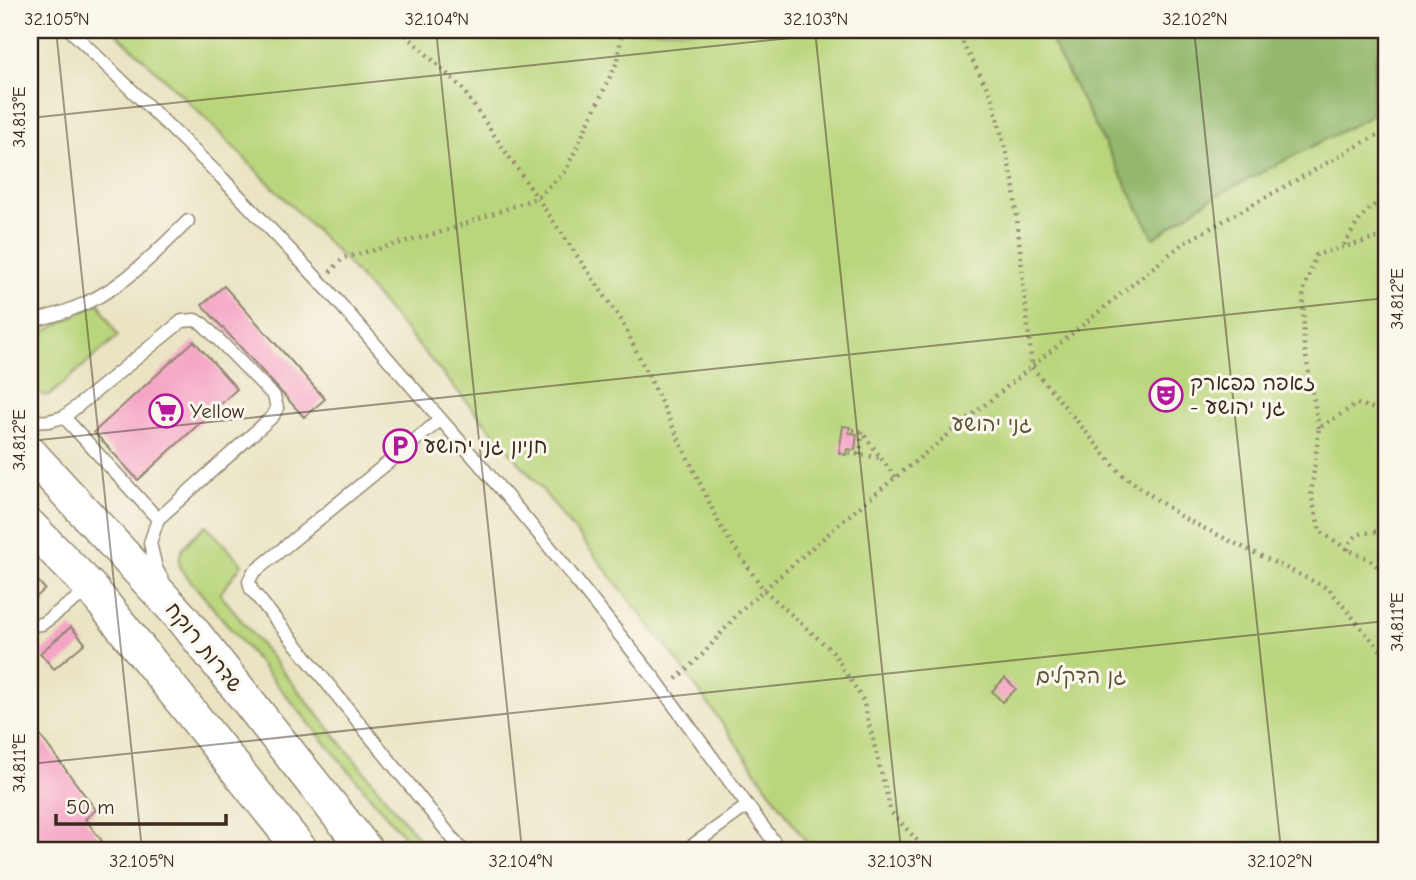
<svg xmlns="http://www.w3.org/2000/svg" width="1416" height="880" font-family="'Comic Neue','Playpen Sans Hebrew',sans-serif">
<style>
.green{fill:#bad67d;stroke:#7a804e;stroke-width:2}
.forest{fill:#93b76c;stroke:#677045;stroke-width:2}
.building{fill:#f5a5c6}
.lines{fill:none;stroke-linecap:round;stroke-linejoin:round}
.lane-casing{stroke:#928771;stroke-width:15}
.secondary-casing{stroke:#928771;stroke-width:36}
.path{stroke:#928771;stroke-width:4.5;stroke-dasharray:2 5;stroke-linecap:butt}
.lane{stroke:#fff;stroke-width:12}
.secondary{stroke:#fff;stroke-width:33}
.ticks{fill:none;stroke:#3b2a1e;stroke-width:2;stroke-opacity:0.45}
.labels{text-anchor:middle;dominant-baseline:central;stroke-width:6;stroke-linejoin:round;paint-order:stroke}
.poi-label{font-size:21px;fill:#3b2a1e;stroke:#fbf7ec;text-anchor:start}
.park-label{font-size:21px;fill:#5b5536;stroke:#fbf7ec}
.street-label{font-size:21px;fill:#3b2a1e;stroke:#fbf7ec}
.neatline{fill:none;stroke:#3b2a1e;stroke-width:2.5}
.ticks-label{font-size:18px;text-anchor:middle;fill:#3b2a1e}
</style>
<rect width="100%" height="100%" fill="#fbf7ec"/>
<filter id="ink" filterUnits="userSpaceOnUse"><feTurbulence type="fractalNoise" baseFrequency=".0143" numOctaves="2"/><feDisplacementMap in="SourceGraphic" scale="14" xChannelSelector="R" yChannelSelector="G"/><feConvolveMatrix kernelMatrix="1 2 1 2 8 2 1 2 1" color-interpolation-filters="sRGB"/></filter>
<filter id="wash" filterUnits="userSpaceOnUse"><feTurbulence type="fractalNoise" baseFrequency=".00686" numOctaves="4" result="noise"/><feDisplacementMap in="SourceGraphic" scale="28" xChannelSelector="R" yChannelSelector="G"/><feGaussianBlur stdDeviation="1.57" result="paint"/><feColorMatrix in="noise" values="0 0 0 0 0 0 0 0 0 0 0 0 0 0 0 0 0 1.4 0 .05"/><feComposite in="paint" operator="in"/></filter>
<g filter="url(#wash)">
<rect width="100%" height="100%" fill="#eae4c4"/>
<path class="green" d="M113 30H1386V850H812L672 653 536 482 343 258 193 106Z
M99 303 118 336 50 395H42L30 384V339Z
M206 525 242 564 220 594 428 850H415L180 568C176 547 192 539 206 525Z"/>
<path class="forest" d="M1045 30H1386V35L1376 57 1371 116 1208 200 1154 238Z"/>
<g id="blocks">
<path class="building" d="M224 286 325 399 304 417 202 305Z
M194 341 237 389 138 480 94 432Z
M843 426 850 427 849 433 857 434 855 450 847 449 846 455 839 453Z
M30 572 45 589 30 603Z
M71 627 85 643 54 669 40 653Z
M1005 678 1016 689 1002 702 992 691Z
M30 722 96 810 85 819 102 841 90 850H30Z"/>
</g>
</g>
<g filter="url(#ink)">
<use href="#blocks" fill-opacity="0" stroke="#928771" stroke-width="2"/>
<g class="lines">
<defs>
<path id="lane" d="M70 30 222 178 327 289 477 461 548 545 654 678 780 850
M30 321C42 319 55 315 67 311 121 291 148 260 188 221
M64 417 182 321 195 320 203 324 274 396 277 408 273 416 158 519
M440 420 253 573 249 581 251 589 462 850
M30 422 49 421 64 417 158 519 150 543 156 568 162 579
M30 625 42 624 91 588
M686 850 747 806"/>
<path id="secondary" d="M30 453 183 619 366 850
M30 526 91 588 301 850"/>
</defs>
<use href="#lane" class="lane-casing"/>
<use href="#secondary" class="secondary-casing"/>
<path class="path" d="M401 30 461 87 622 321 722 529 763 589 833 652 863 700 891 812 926 850
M956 30 992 97 1013 181 1032 367 1121 474 1183 518 1329 589 1364 631 1386 656
M1344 245C1355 227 1365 206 1386 199
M330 272 343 258 442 232 536 198 565 172 618 60 622 30
M1386 412 1357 404 1319 428 1311 495 1320 531 1348 550 1369 559 1386 574
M1319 428 1304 346 1303 292 1316 255C1339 247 1363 243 1386 235
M853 430 862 432 895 477
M849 453 881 458
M860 455 862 432
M1348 550C1351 531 1369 532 1386 531
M676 679 704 653 742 609 852 513 1182 244 1386 130"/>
<use href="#lane" class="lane"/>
<use href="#secondary" class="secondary"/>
</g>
</g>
<path class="ticks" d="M56 30 142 850M436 30 522 850M815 30 901 850M1194 30 1281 850M30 118 867 30M30 441 1386 298M30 764 1386 621"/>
<defs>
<symbol id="theatre-ring" viewBox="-11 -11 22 22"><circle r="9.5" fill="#fbf7ec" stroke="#b5179e" stroke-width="1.5"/><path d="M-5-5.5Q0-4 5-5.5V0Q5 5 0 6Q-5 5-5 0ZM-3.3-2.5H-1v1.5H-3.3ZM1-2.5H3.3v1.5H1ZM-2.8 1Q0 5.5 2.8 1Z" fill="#b5179e"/></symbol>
<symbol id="supermarket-ring" viewBox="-11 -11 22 22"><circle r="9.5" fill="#fbf7ec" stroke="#b5179e" stroke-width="1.5"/><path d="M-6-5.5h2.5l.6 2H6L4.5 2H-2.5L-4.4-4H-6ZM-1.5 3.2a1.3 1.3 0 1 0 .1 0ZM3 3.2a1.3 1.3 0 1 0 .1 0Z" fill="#b5179e"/></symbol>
<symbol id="parking-ring" viewBox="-11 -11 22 22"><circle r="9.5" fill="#fbf7ec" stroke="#b5179e" stroke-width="1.5"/><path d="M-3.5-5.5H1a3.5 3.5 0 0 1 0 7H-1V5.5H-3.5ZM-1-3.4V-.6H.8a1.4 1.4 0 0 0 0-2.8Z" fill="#b5179e"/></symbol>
</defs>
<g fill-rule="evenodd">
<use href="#theatre-ring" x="1147" y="376" width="38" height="38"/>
<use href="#supermarket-ring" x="147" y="392" width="38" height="38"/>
<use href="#parking-ring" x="381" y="427" width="38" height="38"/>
</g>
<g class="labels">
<g class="poi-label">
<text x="1190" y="383">זאפה בפארק<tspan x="1190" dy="24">- גני יהושע</tspan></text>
<text x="190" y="411">Yellow</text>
<text x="424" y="446">חניון גני יהושע</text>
</g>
<g class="park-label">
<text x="992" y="424">גני יהושע</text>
<text x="1081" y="676">גן הדקלים</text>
</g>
<g class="street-label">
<text transform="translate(204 647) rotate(51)">שדרות רוקח</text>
</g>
</g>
<rect width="1416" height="880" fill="none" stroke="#fbf7ec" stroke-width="77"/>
<path d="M56 814v10h170v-10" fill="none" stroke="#3b2a1e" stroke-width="3.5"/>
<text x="66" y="814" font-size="21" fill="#3b2a1e" stroke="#fbf7ec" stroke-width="5" paint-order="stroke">50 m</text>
<rect x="38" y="38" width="1340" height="804" class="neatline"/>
<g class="ticks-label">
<text x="57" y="25">32.105°N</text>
<text x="437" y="25">32.104°N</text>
<text x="816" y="25">32.103°N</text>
<text x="1195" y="25">32.102°N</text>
<text transform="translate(19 117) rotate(-90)" y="6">34.813°E</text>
<text transform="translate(1397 299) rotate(-90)" y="6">34.812°E</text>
<text transform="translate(19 440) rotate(-90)" y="6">34.812°E</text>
<text transform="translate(1397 622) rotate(-90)" y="6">34.811°E</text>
<text transform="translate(19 763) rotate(-90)" y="6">34.811°E</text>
<text x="142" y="867">32.105°N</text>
<text x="521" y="867">32.104°N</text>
<text x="900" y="867">32.103°N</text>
<text x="1280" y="867">32.102°N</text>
</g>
</svg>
